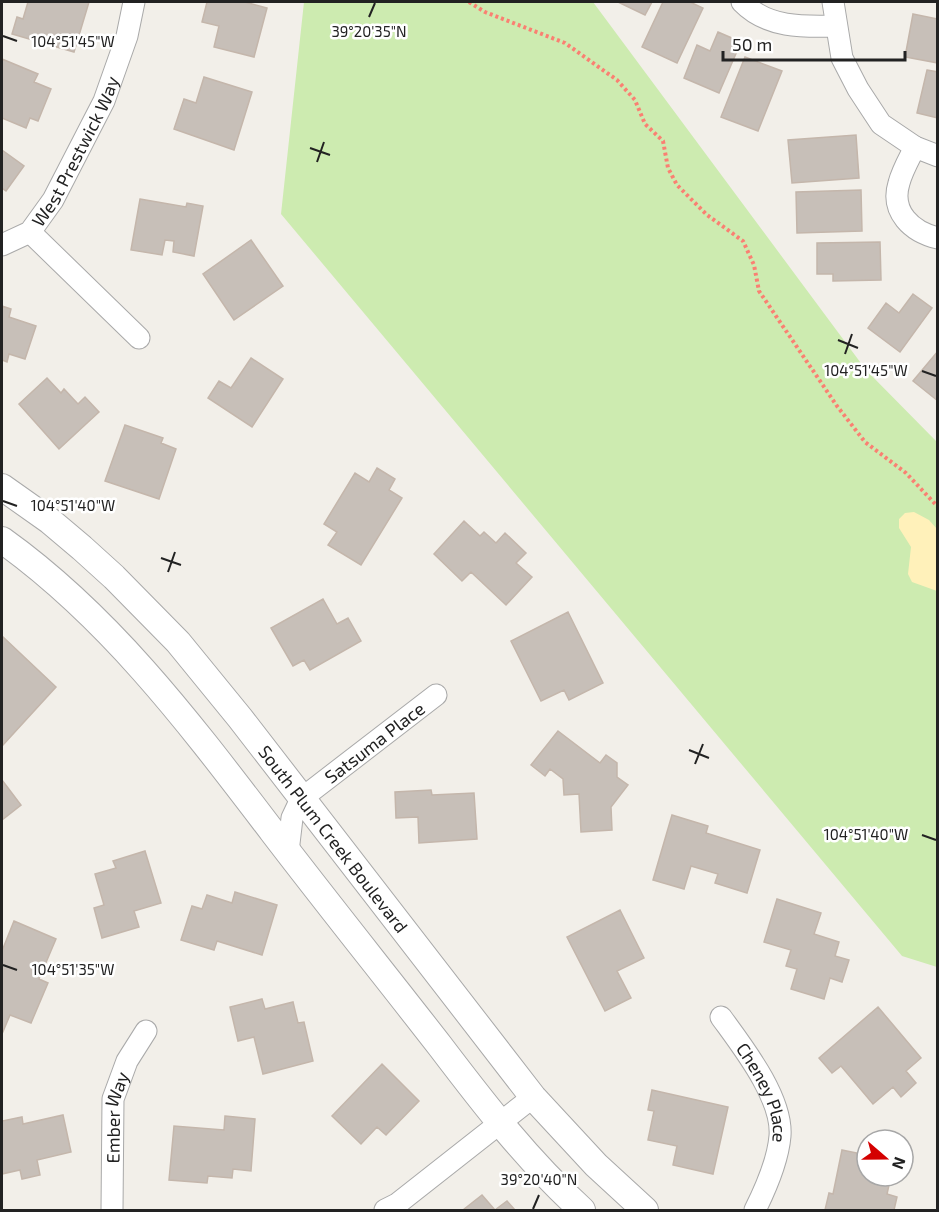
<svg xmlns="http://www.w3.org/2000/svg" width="939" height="1212" font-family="'Exo 2',sans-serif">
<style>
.grass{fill:#cdebb0}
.sand{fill:#fff1ba}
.building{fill:#c7bfb8;stroke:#c4b6ab;stroke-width:1.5}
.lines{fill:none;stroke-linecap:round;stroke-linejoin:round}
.minor-casing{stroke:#a9a9a9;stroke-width:23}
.tertiary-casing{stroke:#a9a9a9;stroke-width:28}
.path{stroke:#fa8072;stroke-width:4;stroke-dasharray:3 3;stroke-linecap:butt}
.minor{stroke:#fff;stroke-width:21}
.tertiary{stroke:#fff;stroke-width:26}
.ticks{fill:none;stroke:#222;stroke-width:2}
.labels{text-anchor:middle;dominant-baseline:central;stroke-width:5;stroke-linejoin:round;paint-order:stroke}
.street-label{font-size:18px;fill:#222;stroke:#fff}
.ticks-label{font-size:15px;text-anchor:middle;fill:#222;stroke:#fff;stroke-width:5;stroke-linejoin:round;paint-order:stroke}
</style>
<rect width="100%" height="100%" fill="#f2efe9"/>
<path class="grass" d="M304 2H593L866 370 937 442V967L902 956 281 214Z"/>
<path class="sand" d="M914 512 929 520 937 529V591L912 582 908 574 911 547 899 528V519L905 513Z"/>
<path class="building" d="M28 2H89L74 52 12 34 17 17 23 19Z
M207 2H245L267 8 254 57 214 47 219 26 202 22Z
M618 2H652L645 15Z
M663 2H690L703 8 677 63 642 47Z
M913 14 938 19V63L905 57Z
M718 32 741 42 719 93 684 78 697 45 710 51Z
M745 57 782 71 758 131 721 117Z
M2 59 38 74 34 82 51 89 38 121 30 118 26 128 2 118Z
M927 70 938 72V118L917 113Z
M204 77 252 92 234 150 174 129 184 99 196 103Z
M856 135 859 178 792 183 788 140Z
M2 150 24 166 6 191 2 188Z
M861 190 862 231 797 233 796 192Z
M140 199 186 207 187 203 203 206 194 256 173 252 174 241 165 240 162 255 131 250Z
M251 240 283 286 234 320 203 274Z
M880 242 881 280 833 281V274H817V243Z
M913 294 932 308 900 352 868 328 886 303 899 313Z
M2 306 11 309 9 317 36 326 25 359 9 354 7 362 2 360Z
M938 351V401L913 381Z
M251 358 283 379 252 427 208 398 219 381 231 388Z
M47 378 61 393 64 389 78 404 85 397 99 412 59 449 19 404Z
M125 425 163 438 161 443 176 449 159 499 105 481Z
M377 468 395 479 389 490 402 498 361 565 328 545 337 532 324 524 355 473 369 482Z
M464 521 480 536 484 532 496 543 505 533 526 553 516 563 532 577 506 605 471 572 462 581 434 554Z
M323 599 337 624 348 618 361 641 310 670 304 660 293 666 271 628Z
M568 612 603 683 569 700 564 690 541 701 511 641Z
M2 636 56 687 2 746Z
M558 731 600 763 606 755 617 763V777L628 785 611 807 612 830 581 832 579 794 564 795 563 779 550 769 545 776 531 765Z
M2 780 21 805 2 820Z
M431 790 432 795 474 793 477 839 419 843 418 817 396 818 395 792Z
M672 815 708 826 706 833 760 850 747 893 715 883 718 874 691 866 684 889 653 880Z
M145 851 161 903 134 911 139 927 102 938 94 908 104 905 95 874 116 868 113 861Z
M235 892 277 905 262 955 217 941 214 950 181 940 192 906 202 909 207 895 232 903Z
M777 899 821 913 814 934 839 942 835 956 849 960 842 982 830 978 824 999 791 989 797 969 786 966 791 950 764 942Z
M620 910 644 958 617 971 631 998 605 1011 567 937Z
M14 921 56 939 39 979 48 983 31 1023 10 1015 2 1034V951Z
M262 999 265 1009 293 1002 298 1023 304 1022 313 1061 263 1074 254 1037 238 1041 230 1007Z
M878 1007 921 1058 906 1071 916 1083 901 1097 893 1087 873 1104 841 1066 832 1073 819 1058Z
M382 1064 419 1101 386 1135 377 1127 361 1144 332 1116Z
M652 1090 728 1107 713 1174 673 1165 677 1146 648 1140 654 1111 648 1110Z
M63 1115 71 1152 37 1160 40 1175 22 1179 20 1170 2 1174V1121L22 1117 23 1124Z
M225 1116 255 1119 251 1171 233 1169 232 1178 208 1176 207 1183 169 1180 174 1126 224 1130Z
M842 1150 867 1155V1176H891L887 1194 897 1197 894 1210H825L829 1193 833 1194Z
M482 1195 495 1210H463Z
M507 1201 515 1210H495Z"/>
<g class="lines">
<defs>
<g id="minor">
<path d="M742 2C767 28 803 27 836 26"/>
<path d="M833 2 842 58 858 89 881 124 915 147 938 156"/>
<path d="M915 147C909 159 902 171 899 183 890 212 912 232 938 238"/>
<path d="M30 232 139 338"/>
<path id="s1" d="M2 245 30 232 53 200 104 101 127 36 134 2"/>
<path id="s2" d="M288 852 292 818 301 799 436 695"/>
<path id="s3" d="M721 1017C742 1046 783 1098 780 1136 778 1160 766 1188 755 1210"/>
<path id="s4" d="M112 1210 113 1099 127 1061 146 1031"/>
<path d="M385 1210 397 1204 533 1097"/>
</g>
<g id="tertiary">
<path id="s5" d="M2 487 50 521 82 548 114 577 178 642 240 718 533 1097 596 1165 645 1210"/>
<path d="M2 540C111 618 191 725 272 831 327 903 384 974 440 1046 484 1104 528 1161 582 1210"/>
</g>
</defs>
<use href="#minor" class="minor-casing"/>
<use href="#tertiary" class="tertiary-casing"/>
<path class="path" d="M469 2 485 12 565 43 617 80 635 100 645 124 663 141 668 168 677 185 707 215 743 241 754 265 759 291 837 406 865 442 906 473 938 507"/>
<use href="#minor" class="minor"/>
<use href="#tertiary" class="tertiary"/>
</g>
<path class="ticks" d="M369 17 375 3M3 36 17 41M310 148 330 155M317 162 324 142M838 340 858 348M845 354 852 334M922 371 936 376M3 501 17 506M161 558 181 565M168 572 175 552M689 750 709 758M695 764 703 744M922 835 936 840M3 965 17 970M533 1209 539 1195"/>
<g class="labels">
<g class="street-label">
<text stroke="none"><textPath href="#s1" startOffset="124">West Prestwick Way</textPath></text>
<text stroke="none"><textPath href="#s2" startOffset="148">Satsuma Place</textPath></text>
<text stroke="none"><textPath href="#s5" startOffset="486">South Plum Creek Boulevard</textPath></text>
<text stroke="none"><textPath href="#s3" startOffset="88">Cheney Place</textPath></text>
<text stroke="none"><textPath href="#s4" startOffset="93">Ember Way</textPath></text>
</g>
</g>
<g class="ticks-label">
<text x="369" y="37">39°20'35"N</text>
<text x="73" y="47">104°51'45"W</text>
<text x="866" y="376">104°51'45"W</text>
<text x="73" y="511">104°51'40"W</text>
<text x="866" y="840">104°51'40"W</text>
<text x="73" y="975">104°51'35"W</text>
<text x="539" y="1185">39°20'40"N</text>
</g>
<rect width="939" height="1212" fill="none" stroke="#222222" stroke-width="6"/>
<g transform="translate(885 1158) rotate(110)"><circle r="28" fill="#ffffff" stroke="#a7a7a7" stroke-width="1.5"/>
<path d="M0-4.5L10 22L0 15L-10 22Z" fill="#d40000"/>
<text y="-9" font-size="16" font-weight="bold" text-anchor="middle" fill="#222222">N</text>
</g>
<path d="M723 51v9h182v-9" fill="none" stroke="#222222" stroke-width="3"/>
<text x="732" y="51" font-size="18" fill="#222222" stroke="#ffffff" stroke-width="4.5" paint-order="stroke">50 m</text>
</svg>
